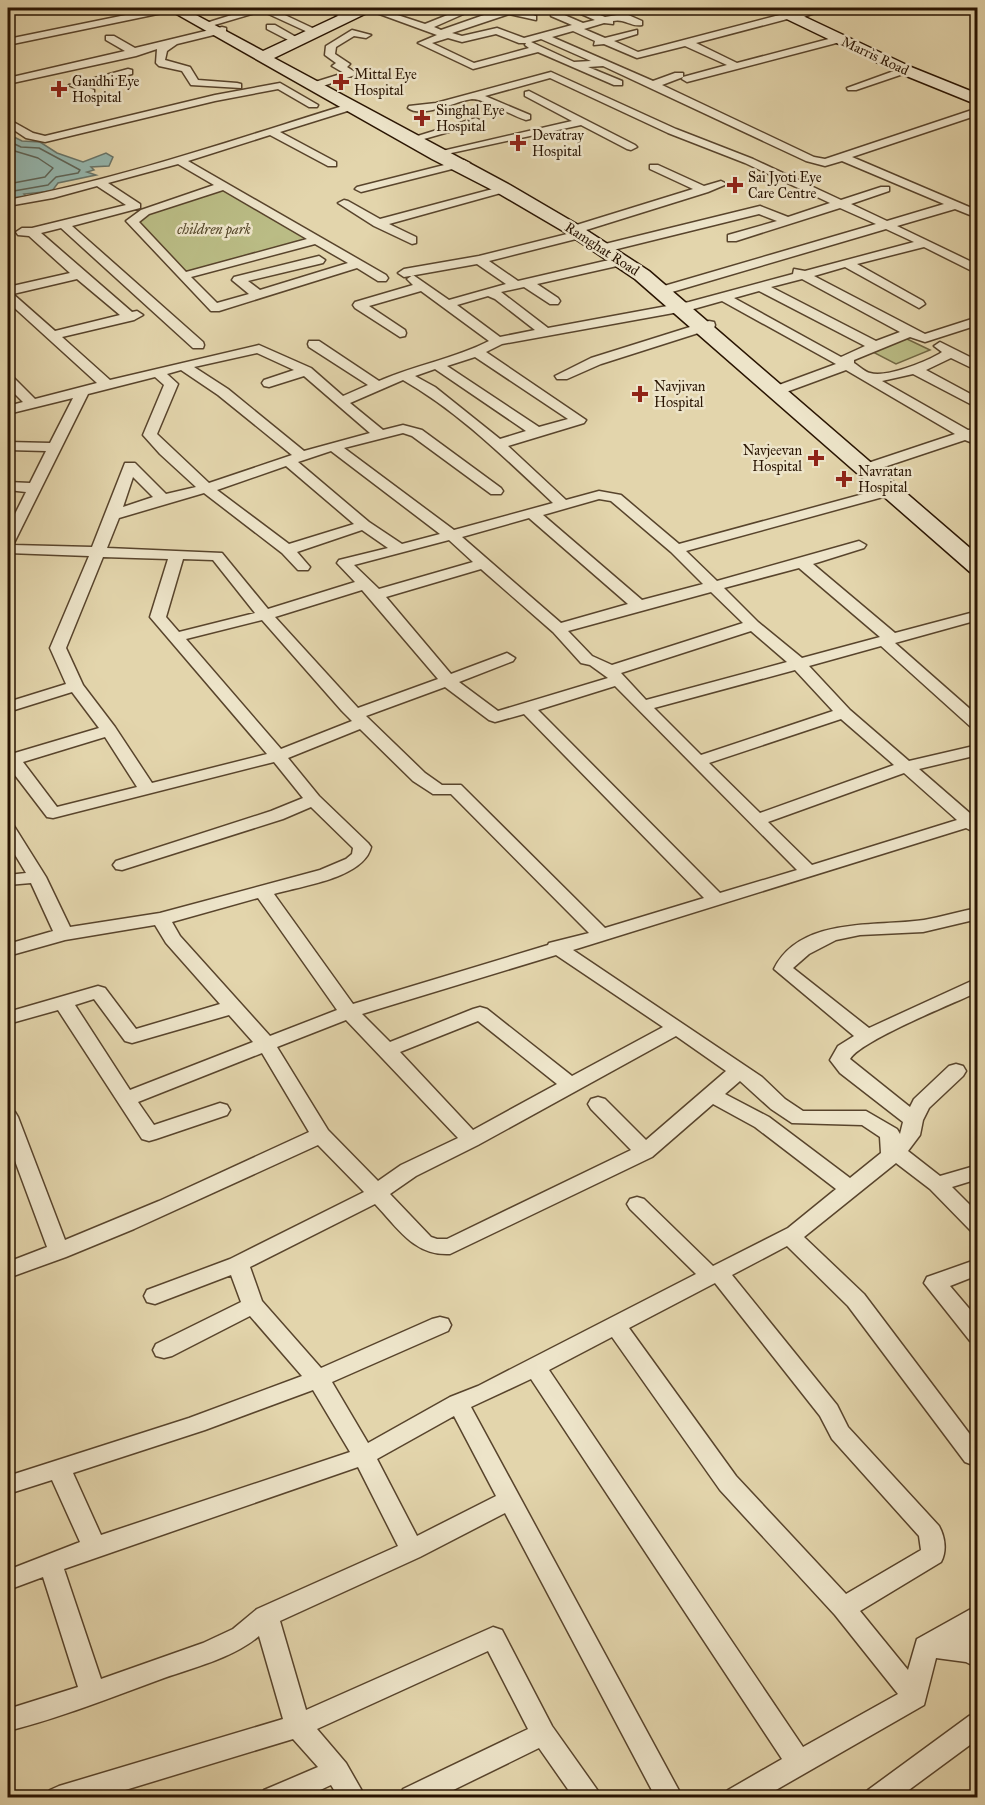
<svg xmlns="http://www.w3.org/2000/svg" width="985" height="1805" font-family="'IM FELL Great Primer',serif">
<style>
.green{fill:#babc85;stroke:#726844;stroke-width:1.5}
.water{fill:#96b8b0;stroke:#6a766a;stroke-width:1.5}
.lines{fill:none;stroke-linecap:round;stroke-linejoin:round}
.shore{stroke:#606659;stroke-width:1.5}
.street-casing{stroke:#58442c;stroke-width:3}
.secondary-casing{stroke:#291402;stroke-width:3}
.street{fill:#ede4c9;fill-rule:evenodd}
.secondary{fill:#ede4c9;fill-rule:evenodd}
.poi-dot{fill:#8f2418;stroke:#ede4c9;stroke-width:2}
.labels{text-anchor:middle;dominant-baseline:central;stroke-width:5;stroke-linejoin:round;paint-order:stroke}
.far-street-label{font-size:14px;fill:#291402;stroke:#ede4c9}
.far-poi-label{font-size:14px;fill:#291402;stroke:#ede4c9;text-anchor:start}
.far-park-label{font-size:14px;font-style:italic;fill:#544629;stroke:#ede4c9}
</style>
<rect width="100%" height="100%" fill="#e3d5ac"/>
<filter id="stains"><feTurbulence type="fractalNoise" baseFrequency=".00333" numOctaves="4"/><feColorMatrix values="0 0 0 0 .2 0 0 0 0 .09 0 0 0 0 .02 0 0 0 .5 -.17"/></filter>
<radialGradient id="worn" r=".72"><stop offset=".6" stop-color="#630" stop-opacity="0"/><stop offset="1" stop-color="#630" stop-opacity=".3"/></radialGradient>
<path class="green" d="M224 186 317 240 183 276 134 224 145 212Z
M905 338 930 350 896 364 867 349Z"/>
<path class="water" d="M8 134 22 141 40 142 57 153 83 162 106 153 113 157 109 166 91 167 94 170 87 172 96 175 58 183 52 191 24 194 27 197 8 198Z"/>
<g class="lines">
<path class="shore" d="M8 141 21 147 39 148 80 170 78 173 56 177 48 185 8 192
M8 149 38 158 53 168 45 177 8 184"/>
<defs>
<path id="street" d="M8 8H23L8 13Z
M160 8H177L172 11 8 45V39Z
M254 8H270L321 32 312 34 262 11 211 26 206 23Z
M322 8H335L352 16 343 18Z
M363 8H376L425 24 465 8H477L434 27 441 30 504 8H522L519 10 536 16V20L509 14 452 33 462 36 497 28 524 38 572 25 551 16V12L555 11 583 23 595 20 572 10 570 8H582L605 17 623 14 613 8H649L647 10 626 14 642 21V25C631 27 624 18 613 21V24L604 23 584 29 605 38 637 30V34L614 41 638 52 791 12 795 14 812 8H825L823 10 795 20 791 18 696 43 737 63 840 36 844 37V41L687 82 682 79 683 77 727 65 685 46 637 58 604 44 594 45 595 41 573 31 552 37 653 81 675 73H683V77L662 85 814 157 825 159 978 108V115L852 157 974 209V213L970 215 955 209 897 226 978 265V274L924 247 857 264 923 301 925 304 919 308 845 267 814 276 925 334 978 317V325L925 342 910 337 854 360V363C859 366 865 372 870 373 886 378 925 362 939 354L942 352 934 346 940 342 978 361V371L951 358 926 370 978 398V408L913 374 882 381 968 430 978 429V445L965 440 878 469H868L866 466 868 463 955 434 846 370 789 391H779L777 388 779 385 836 364 722 301 690 310 502 344 486 352 586 420 584 423 508 446 566 500 599 491 621 495 679 544 889 487 896 491 894 494 686 551 717 581 859 541 866 545 864 548 813 564 895 633 978 611V620L895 643 978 716V730L972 728 881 646 809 666 850 710 909 761 978 745V755L919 769 972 815 978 814V834L966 828 573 950 762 1077 785 1099 803 1111H866L897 1129 900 1134 903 1122 840 1073 830 1060 838 1046 854 1036 774 969C800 916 877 927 924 920 942 917 960 911 978 908V919L923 932 860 935 836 940 809 954 793 968 869 1028 978 978V992C954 1003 860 1041 850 1059L910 1107 914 1099 949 1066 956 1064 963 1066 966 1071 963 1076 929 1108 923 1120 920 1135 908 1151 940 1176 978 1165V1179L952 1187 978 1213V1233L971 1231 930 1189 896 1163 804 1237 864 1294 978 1445V1464L973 1465 965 1462 848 1306 787 1246 732 1275 837 1405 848 1427 939 1526C945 1537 947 1551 941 1562L860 1611 908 1670 917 1639 978 1605V1627L970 1631 978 1640V1668L966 1662 936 1658 924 1705 762 1798H724L728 1790 782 1759 531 1379 471 1407 683 1798H656L505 1513 420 1557 280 1621 306 1710 493 1627 502 1630 552 1726 603 1798H574L539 1748 437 1798H399L403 1789 528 1729 488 1651 317 1729 346 1763 366 1798H339L331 1785 303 1798H260L264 1790 318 1767 293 1739 99 1798H46L50 1790 59 1786 283 1719 259 1636C233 1658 195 1667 164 1678 112 1697 60 1718 8 1731V1709L78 1687 43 1577 8 1590V1570L80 1542 52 1480 8 1494V1476L189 1418 302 1376 250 1316 172 1356 164 1358 156 1356 153 1350 156 1344 241 1302 231 1275 155 1304 147 1302 144 1296 147 1290 230 1259 364 1192 318 1145 134 1229 66 1257 8 1278V1262L47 1247 8 1142V1110L15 1112 18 1117 65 1240 159 1201 309 1132 262 1053 138 1102 154 1125 220 1103 227 1105 230 1110 227 1115 156 1139 149 1141 142 1139 58 1010 8 1024V1012L98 986 105 988 136 1029 220 1004 166 943 155 925 65 940 8 956V944L53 931 31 883 8 885V875L26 873 8 843V825L14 826 46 877 70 927 160 913 320 870 346 859 352 854 353 848 311 807 283 819 122 870 116 869 113 865 116 861 271 811 303 798 274 762 53 818 47 817 8 766V755L99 728 72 692 8 712V702L66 684 50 648 89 556 8 553V528L26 492 8 490V482L30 483 46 451 8 450V442L50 443 73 398 8 414V406L23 402 8 387V376L13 377 35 399 97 383 8 302V287L70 273 29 236 18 235 16 232 22 228H32L126 205 97 186 53 198 8 206V200C124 178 236 139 349 104H357V108L280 132 336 162V166H328L270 135 188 161 386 275 388 278 386 281H378L357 268 219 311H211L126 221 141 210 214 185 178 164 108 183 140 204V208L72 226 203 342 204 345 203 348H193L61 228 41 233 132 312 137 311 143 315 134 320 62 337 110 380 259 345 311 368 343 396 368 385 309 347 308 344 309 341H319L379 381C415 365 454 359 489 341L421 291 369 306 405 330 406 333 405 336 400 337 355 308 353 305 355 302 413 285 407 279 413 275 449 300 506 284 477 264 404 277 398 273 404 269 479 256 571 233 568 230 570 227 693 189 650 169V165H658L704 186 721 181 727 184 708 192 583 231 586 234 584 237 489 261 518 281 622 257 628 261 626 264 537 284 558 298 560 301 558 304H550L524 287 501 292 548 328 689 302 793 274 794 269 805 271 914 242 886 229 672 292H664L662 289 664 286 876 224 840 208 736 241H728V235L777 221 759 214 609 251 605 250V244L760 206 788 217 830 203 745 163 668 133 550 78 485 96 530 115V119L526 120C512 116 485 99 472 99 456 101 422 119 408 108L409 106 436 103 551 72 676 129 753 159 841 200 881 187H889V191L851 204 887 221 944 204 842 161 825 166 806 161 603 66 588 67 622 81V85H614L538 52 473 69 418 43 437 35ZM496 34 519 43H526L525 45 529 48 474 63 432 43 448 38 462 42ZM541 39 591 61 574 62 531 42ZM223 190 307 239 186 272 139 222 149 214ZM315 244 348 263 260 290 248 281 323 263 325 260 319 256 234 277 232 280 249 294 217 303 191 277ZM77 279 120 315 55 331 13 294ZM802 279 900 332 876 341 771 287ZM759 291 865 346 841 357 734 298ZM488 296 495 299 535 330 500 337 457 305ZM257 353 294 370 264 380 262 383 264 386 269 387 304 376 370 433 304 451 228 389 194 367ZM475 357 568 419 539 427 447 366ZM435 369 526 431 500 439 435 387 415 376ZM181 370 218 395 292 455 209 483 157 434 178 384 167 374ZM155 377 164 385 143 435 160 454 196 487 166 494 135 463H125L92 547 13 545 88 394ZM403 380C459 412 506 459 553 503L454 530 344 448 403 433 412 436 491 494H501L503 491 501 488 422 430 403 425 383 430 350 403ZM331 451 440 534 402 544 369 522 298 462ZM286 466 354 524 289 544 217 490ZM133 477 153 497 123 507ZM204 493 282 553 298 570H308L310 567 297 552 362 530 388 548 339 560 337 563 355 582 268 609 222 553 107 548 119 518ZM599 499 611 501 671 552 703 584 642 600 543 515ZM529 518 628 604 561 623 462 537ZM449 540 473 562 379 589 354 565ZM103 557 168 559 150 617 267 754 152 783 115 727 83 685 66 648ZM183 559 213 560 255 613 179 632 166 617ZM799 568 880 637 802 658 758 622 724 588ZM481 569 553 632 581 663 590 665 608 678 498 711 459 682 513 661 515 658 507 653 451 674 386 597ZM362 590 438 679 358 708 275 617ZM711 592 743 623 612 665 592 656 568 631ZM262 620 342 711 352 721 281 749 186 639ZM751 631 787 662 646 700 621 673ZM795 670 833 711 701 755 654 708ZM615 686 797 870 720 893 538 710ZM445 687 489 720 495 722 524 714 704 898 605 928 461 785H442L425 773 366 716ZM841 719 894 765 760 813 709 763ZM360 729 413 781 433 794H451L589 933 549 943 548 945 353 1004 274 894C301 886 364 878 371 847L368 843 319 796 288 758ZM105 737 137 787 57 807 23 762ZM904 773 957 820 812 865 768 822ZM258 898 337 1010 270 1036 180 936 172 922ZM556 955 663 1027 572 1076 487 1009 480 1007 473 1009 390 1042 362 1014ZM94 999 125 1041 132 1043 229 1015 253 1042 130 1090 75 1005ZM346 1020 458 1138 401 1165 378 1181 328 1130 277 1047ZM478 1021 557 1084 473 1130 400 1052ZM676 1036 726 1071 646 1140 605 1099 598 1097 591 1099 588 1104 591 1109 631 1150 447 1239H437L431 1237 390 1194 416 1176 478 1145ZM740 1081 771 1109 792 1123 862 1125 880 1137 881 1153 850 1178 769 1117 725 1094ZM713 1104 755 1127 836 1189 788 1228 713 1266 644 1199 637 1197 630 1199 627 1204 630 1209 696 1274 478 1386 450 1397 368 1443 332 1382 448 1331 451 1325 448 1319 440 1317 432 1319 321 1368 262 1301 250 1267 375 1204C398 1228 414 1256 450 1254L652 1157ZM715 1283 820 1416 832 1439 919 1536 921 1550 846 1594 736 1476 629 1328ZM612 1337 720 1490 835 1615 898 1694 803 1747 549 1370ZM313 1390 350 1452 101 1535 73 1473 205 1430ZM454 1416 496 1496 417 1536 377 1459ZM358 1467 398 1546 257 1609 233 1629 203 1643 101 1679 64 1569Z
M267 25H275L303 41 294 43 267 29Z
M222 27 226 28V32L177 44 167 51 165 60 190 67 198 80 237 83 241 84V88L191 85 182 71 159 66 156 63 157 49 136 56 8 84V78L125 51 106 40V36H114L135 48Z
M352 30 371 35 366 38 354 36 336 47 335 54 350 64 347 67 358 74 323 86H315V82L344 73 332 66 336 63 325 55 326 46Z
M905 67 910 70 909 72 856 90H848L847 88Z
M128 69 132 70V74L84 86 94 90V94H86L69 85Z
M280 83 318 105 317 107H309L278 89 215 101 45 142 26 138 8 126V119L33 133 45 136 215 95Z
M529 91 635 145 637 147 631 150 627 149 581 125 442 155V151L572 121 525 96V92Z
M476 118 481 121 480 123 417 141 411 138Z
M464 160 470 163 468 165 361 192 355 189 357 187Z
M504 186 508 187V191L389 224 416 237V243L412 244 374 226 338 203 344 200 348 201 380 219Z
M709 321 714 322 715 325 714 328 601 364 567 379H557L555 376 591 358Z
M978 1259V1275L950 1286 978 1319V1343L970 1341 924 1283 927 1277Z
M978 1713V1739L898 1798H864L868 1790 969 1716Z"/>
<path id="secondary" d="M166 8H183L263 51 355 8H373L371 11 274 58 510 185 580 226 649 271 978 555V574L970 572 635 279 568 234 498 193 432 159Z
M768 8H786L911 67 978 94V105L899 73 770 11Z"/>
</defs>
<use href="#street" class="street-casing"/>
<use href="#secondary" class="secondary-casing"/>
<use href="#street" class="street"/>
<use href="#secondary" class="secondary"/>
</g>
<g class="poi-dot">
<path d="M338 73h6v6h6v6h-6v6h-6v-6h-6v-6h6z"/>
<path d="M56 80h6v6h6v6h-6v6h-6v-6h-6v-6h6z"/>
<path d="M419 109h6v6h6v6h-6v6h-6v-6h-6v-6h6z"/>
<path d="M515 134h6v6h6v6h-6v6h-6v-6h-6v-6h6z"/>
<path d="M732 176h6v6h6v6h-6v6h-6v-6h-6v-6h6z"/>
<path d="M637 385h6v6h6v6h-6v6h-6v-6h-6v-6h6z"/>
<path d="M813 449h6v6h6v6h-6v6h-6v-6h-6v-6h6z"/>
<path d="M841 470h6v6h6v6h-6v6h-6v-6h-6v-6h6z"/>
</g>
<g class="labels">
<g class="far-street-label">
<text transform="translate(875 56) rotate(25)">Marris Road</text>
<text transform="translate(602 249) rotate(33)">Ramghat Road</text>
</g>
<g class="far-poi-label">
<text x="354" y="74">Mittal Eye<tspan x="354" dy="16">Hospital</tspan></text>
<text x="72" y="81">Gandhi Eye<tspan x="72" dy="16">Hospital</tspan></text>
<text x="436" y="110">Singhal Eye<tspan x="436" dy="16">Hospital</tspan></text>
<text x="532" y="135">Devatray<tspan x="532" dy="16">Hospital</tspan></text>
<text x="748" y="177">Sai Jyoti Eye<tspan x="748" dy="16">Care Centre</tspan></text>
<text x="654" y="386">Navjivan<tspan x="654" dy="16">Hospital</tspan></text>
<text x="802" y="450" text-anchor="end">Navjeevan<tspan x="802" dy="16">Hospital</tspan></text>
<text x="858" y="471">Navratan<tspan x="858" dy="16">Hospital</tspan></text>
</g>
<g class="far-park-label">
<text x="214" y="229">children park</text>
</g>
</g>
<rect width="985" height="1805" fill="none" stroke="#e3d5ac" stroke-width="30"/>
<rect x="9" y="9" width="967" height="1787" fill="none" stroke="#291402" stroke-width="3"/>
<rect x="15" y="15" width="955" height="1775" fill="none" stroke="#291402" stroke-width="1.5"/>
<rect width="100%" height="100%" filter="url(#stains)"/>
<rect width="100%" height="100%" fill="url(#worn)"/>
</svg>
